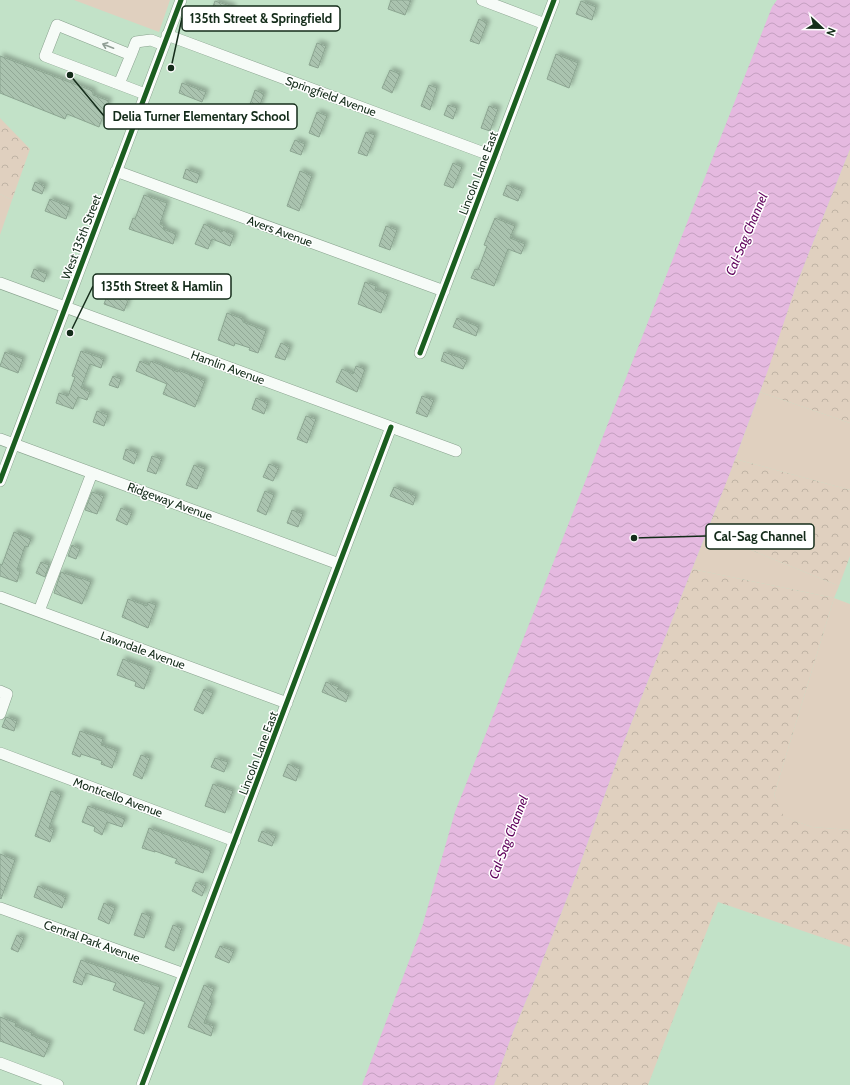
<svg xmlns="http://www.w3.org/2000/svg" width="850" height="1085" font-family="Cabin,sans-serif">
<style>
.grass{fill:#e0d0bf}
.forest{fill:url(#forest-crowns)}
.water{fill:url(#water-waves)}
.building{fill:url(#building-back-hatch);stroke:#8ca591;filter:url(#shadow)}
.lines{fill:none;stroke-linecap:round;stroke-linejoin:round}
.minor-casing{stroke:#89a28e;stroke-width:12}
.minor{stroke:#f6fbf7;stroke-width:11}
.cycleway-casing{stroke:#fff;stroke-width:8}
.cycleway{stroke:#1b5e20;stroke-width:5}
.oneway{stroke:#909e94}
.labels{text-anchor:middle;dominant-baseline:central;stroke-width:3;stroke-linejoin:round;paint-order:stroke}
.street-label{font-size:12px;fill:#142c1a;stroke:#fff}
.water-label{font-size:13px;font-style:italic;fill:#60025c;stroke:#fff}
.leader{fill:none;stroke:#142c1a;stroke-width:1.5}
.callout-dot{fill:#142c1a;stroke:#fff;stroke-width:1.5}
.callout{fill:#fff;stroke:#142c1a;stroke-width:1.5}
.callout-label{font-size:13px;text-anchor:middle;font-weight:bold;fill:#142c1a}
</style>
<defs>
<pattern id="forest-crowns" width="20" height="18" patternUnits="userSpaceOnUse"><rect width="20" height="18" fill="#e0d0bf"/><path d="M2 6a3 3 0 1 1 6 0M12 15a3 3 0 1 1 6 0" fill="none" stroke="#bfb3a4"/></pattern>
<pattern id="water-waves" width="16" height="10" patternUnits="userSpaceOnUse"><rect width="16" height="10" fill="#e5b9e0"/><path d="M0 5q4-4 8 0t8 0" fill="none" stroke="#c49fc0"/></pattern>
<pattern id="building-back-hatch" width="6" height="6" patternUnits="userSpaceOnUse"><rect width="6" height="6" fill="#aac3af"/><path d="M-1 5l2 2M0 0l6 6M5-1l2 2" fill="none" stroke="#91a896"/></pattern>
<filter id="shadow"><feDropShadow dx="3" dy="-3" stdDeviation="2" flood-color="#0004"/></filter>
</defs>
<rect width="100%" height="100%" fill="#c2e2c8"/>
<path class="grass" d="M74 0H170L159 32Z
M0 194 12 200 0 235Z
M760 392 850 423V490L735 459Z
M707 532 839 586 834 598 850 604V830L812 827 783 817 774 795 834 598 692 569Z"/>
<path class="forest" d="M0 118 30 149 12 200 0 194Z
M850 149V423L760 392 797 283Z
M735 459 850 490V556L839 586 707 532Z
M692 569 834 598 774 795 784 817 812 827 850 830V947L718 902 648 1085H494L513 1032 536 977 575 878 623 744Z"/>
<path class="water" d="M777 0H850V149L797 283 768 370 728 478 623 744 575 878 536 977 513 1032 494 1085H362L422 927 455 812 772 7Z"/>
<path class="building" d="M391 0H411L405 15 388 9Z
M215 1 233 7 230 16 212 9Z
M581 1 596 7 592 20 576 14Z
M479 19 487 23 479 44 470 41Z
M317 43 326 46 318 68 309 65Z
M556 54 578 63 569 88 547 79Z
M0 56 93 91V95L109 101 99 127 67 114 65 119 0 93Z
M390 70 400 74 392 93 382 88Z
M182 83 206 92 202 102 179 93Z
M429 85 437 88 430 110 421 106Z
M255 90 264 94 256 116 247 113Z
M448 105 457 108 453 119 444 115Z
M489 106 498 109 490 131 481 128Z
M317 112 327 116 319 137 309 133Z
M366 132 375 135 367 156 358 153Z
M295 140 305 144 301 155 290 151Z
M453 163 462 167 453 188 444 185Z
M186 169 200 174 197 183 183 178Z
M300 171 312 176 299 211 287 206Z
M35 182 45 186 42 194 32 190Z
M507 185 522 191 518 201 503 195Z
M144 195 167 203 160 224 164 226 163 229 176 234 173 244 129 229 133 218 135 219Z
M50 199 70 207 66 219 45 211Z
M495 218 515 226 510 238 525 244 521 254 508 249 494 286 471 278 475 269 478 270 487 246 484 245Z
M204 224 222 232 223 230 234 235 230 246 212 239 208 249 195 244Z
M386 226 397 230 390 250 379 246Z
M34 269 47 274 44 282 31 277Z
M365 282 376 286 375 290 388 294 381 313 358 304Z
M106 284 122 290 120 294 129 298 124 311 104 304 107 296 103 295Z
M227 313 243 319V322L266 331 258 353 249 350 250 348 235 343 234 346 218 340Z
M457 318 479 327 476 336 453 327Z
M281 343 290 347 285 360 275 357Z
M81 351 104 359 101 368 90 364 81 388 90 392 87 400 78 397 73 409 56 403 59 393 68 396 75 377 72 376Z
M5 352 23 359 18 373 0 366Z
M444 352 467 360 463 369 441 361Z
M140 361 149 365 151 361 178 372V370L205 381 195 407 163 394 167 384 136 371Z
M356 366 365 369 357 392 336 382 342 369 353 374Z
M113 376 121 379 118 388 109 385Z
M422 396 434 400 427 417 416 413Z
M256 398 268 403 264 414 252 409Z
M97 411 108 415 104 426 93 422Z
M306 416 316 419 307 443 297 439Z
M126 449 138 453 134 464 123 459Z
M152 456 162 459 156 474 147 471Z
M269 464 279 468 273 481 263 477Z
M194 465 205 469 197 489 186 485Z
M394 487 416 496 413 505 390 496Z
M265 491 274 495 266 515 257 511Z
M92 492 104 496 97 514 85 510Z
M121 508 132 513 127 525 116 520Z
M292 510 303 514 298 527 287 523Z
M14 532 31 539 28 547 25 546 17 570 20 572 17 582 0 576V564L2 565Z
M72 545 80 549 76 559 68 556Z
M41 562 49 565 45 577 36 573Z
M61 572 81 579V578L91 582 82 604 54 593Z
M128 599 147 606 148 602 156 605 148 628 122 617Z
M123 659 151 670 144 689 135 686 136 682 117 675Z
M326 682 339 687 337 689 349 694 346 702 322 692Z
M204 689 213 693 203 714 194 710Z
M6 717 17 721 14 731 2 727Z
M80 731 103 739 101 745 118 751 112 768 101 764 102 761 81 754 80 757 72 754Z
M141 755 150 758 142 779 133 775Z
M215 758 228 762 224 772 211 767Z
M288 764 300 769 296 781 283 776Z
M213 784 233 791 225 813 205 806Z
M51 791 61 795 49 828 54 830 50 842 35 836Z
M88 806 125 819 122 827 107 822 102 835 94 831 95 827 82 822Z
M149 828 211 851 203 873 175 863 177 859 155 851V852L142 848Z
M262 831 276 836 272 846 258 841Z
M0 854 15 860 1 899 0 898Z
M196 882 206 886 202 896 192 891Z
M38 886 66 897 62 908 34 897Z
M104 903 115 908 109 924 98 919Z
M142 913 151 916 144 938 134 935Z
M173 925 182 928 174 951 165 947Z
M17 935 24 938 18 952 11 949Z
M220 946 234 951 229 963 215 957Z
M81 960 160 987 144 1034 134 1030 145 1002 113 990 116 983 86 973 82 985 73 982Z
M204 985 214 989 209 1001 212 1003 204 1023 214 1026 211 1036 188 1027Z
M0 1017 16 1023 15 1026 32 1033 31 1035 50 1043 44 1057 0 1041Z"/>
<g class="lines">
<defs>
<path id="minor" d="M482 0 545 24
M167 35 495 157
M119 84 131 55
M145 94 45 56 57 25 131 55 136 42 151 40 164 45
M116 171 444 291
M0 283 456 451
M420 353 554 0
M0 439 339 564
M0 481 181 0
M0 597 287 703
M39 611 92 473
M0 691 7 694 0 714
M0 753 235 841
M0 908 184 974
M0 1063 58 1085
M142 1085 391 427"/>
</defs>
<use href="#minor" class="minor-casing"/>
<use href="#minor" class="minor"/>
<defs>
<path id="cycleway" d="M420 353 554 0
M0 481 181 0
M142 1085 391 427"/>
</defs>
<use href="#cycleway" class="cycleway-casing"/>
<use href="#cycleway" class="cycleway"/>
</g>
<defs><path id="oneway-shaft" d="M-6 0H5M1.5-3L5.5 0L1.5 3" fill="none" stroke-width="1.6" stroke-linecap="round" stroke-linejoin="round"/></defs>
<use class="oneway" href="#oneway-shaft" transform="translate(108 46) rotate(-159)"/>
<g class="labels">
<g class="street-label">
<text transform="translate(331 96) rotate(20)">Springfield Avenue</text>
<text transform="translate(478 173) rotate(-69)">Lincoln Lane East</text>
<text transform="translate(280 231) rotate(20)">Avers Avenue</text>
<text transform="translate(81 237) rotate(-69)">West 135th Street</text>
<text transform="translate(228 367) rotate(20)">Hamlin Avenue</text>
<text transform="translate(170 501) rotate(20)">Ridgeway Avenue</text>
<text transform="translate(143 650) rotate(20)">Lawndale Avenue</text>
<text transform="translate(258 753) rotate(-69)">Lincoln Lane East</text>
<text transform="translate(118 797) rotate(20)">Monticello Avenue</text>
<text transform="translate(92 941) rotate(20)">Central Park Avenue</text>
</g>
<g class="water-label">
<text transform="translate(746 234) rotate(-67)">Cal-Sag Channel</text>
<text transform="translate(508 837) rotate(-69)">Cal-Sag Channel</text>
</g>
</g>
<path class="leader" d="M171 68L182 18M70 75L104 116M70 333L93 286M634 538L706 536"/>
<g class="callout-dot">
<circle cx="171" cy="68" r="4"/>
<circle cx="70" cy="75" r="4"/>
<circle cx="70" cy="333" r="4"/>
<circle cx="634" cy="538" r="4"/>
</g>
<g class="callout">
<rect x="182" y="6" width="158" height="25" rx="4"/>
<rect x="104" y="104" width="193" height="25" rx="4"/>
<rect x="93" y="274" width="138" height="25" rx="4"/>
<rect x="706" y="524" width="108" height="25" rx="4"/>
</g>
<g class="callout-label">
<text x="261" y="23">135th Street &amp; Springfield</text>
<text x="201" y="121">Delia Turner Elementary School</text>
<text x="162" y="291">135th Street &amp; Hamlin</text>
<text x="760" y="541">Cal-Sag Channel</text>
</g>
<g transform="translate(822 28) rotate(112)" stroke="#ffffff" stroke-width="3" paint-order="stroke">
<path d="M0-3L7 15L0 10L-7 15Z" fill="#142c1a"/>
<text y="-6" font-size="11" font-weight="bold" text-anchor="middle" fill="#142c1a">N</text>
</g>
</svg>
